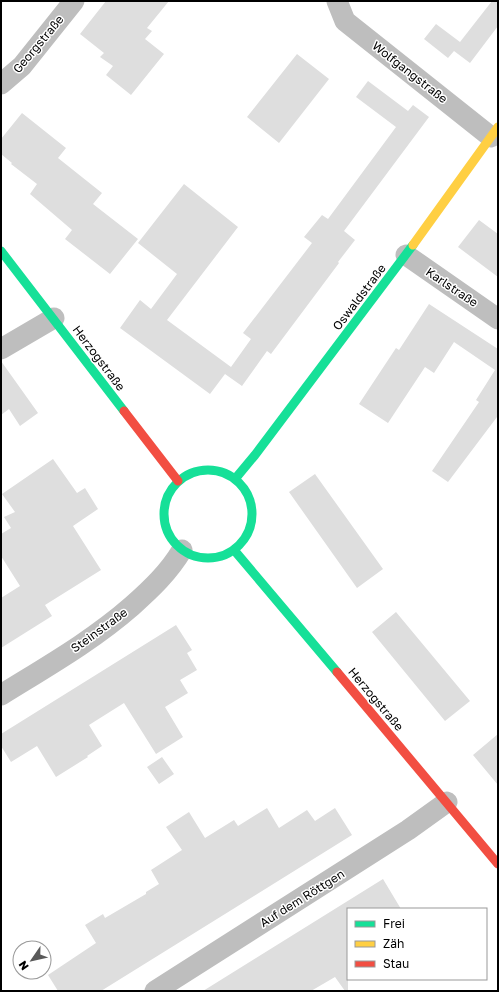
<svg xmlns="http://www.w3.org/2000/svg" width="499" height="992" font-family="'Golos Text',sans-serif">
<style>
.building{fill:#dedede}
.lines{fill:none;stroke-linecap:round;stroke-linejoin:round}
.street{stroke:#bebebe;stroke-width:21}
.fast{stroke:#16e098;stroke-width:9}
.slow{stroke:#ffcf43;stroke-width:9}
.jam{stroke:#f24e42;stroke-width:9}
.labels{text-anchor:middle;dominant-baseline:central;stroke-width:3;stroke-linejoin:round;paint-order:stroke}
.street-label{font-size:12px;fill:#000;stroke:#fff}
</style>
<rect width="100%" height="100%" fill="#fff"/>
<path class="building" d="M106 1H169L147 28 152 31 145 39 164 54 131 95 106 75 113 66 100 57 104 53 80 34Z
M492 1H498V26L470 63 454 51 448 58 424 39 436 24 460 42Z
M297 54 329 79 279 143 247 117Z
M368 81 408 111 413 105 429 117 344 231 355 240 338 262 339 263 271 354 267 351 242 386 225 374 210 394 120 328 140 300 151 309 177 274 138 243 184 184 238 227 167 320 231 367 251 339 243 333 312 243 304 237 322 215 328 219 396 127 356 97Z
M22 113 66 148 58 158 102 193 93 204 138 239 110 274 65 239 72 230 30 194 37 184 11 164 12 163 1 154V139Z
M479 220 498 234V277L458 247Z
M429 304 498 349V417H497L448 482 432 471 479 402 476 400 495 370 454 342 434 373 425 367 388 423 359 404 396 348 399 350Z
M1 361 38 413 20 426 9 409 1 415Z
M53 459 77 493 85 488 98 509 73 526 101 570 45 605 52 616 1 648V598L20 586 1 556V534L11 528 4 517 15 512 2 494Z
M315 474 383 569 357 588 289 492Z
M396 612 470 701 445 721 372 632Z
M176 625 192 650 187 653 197 670 180 680 188 693 165 707 183 737 156 754 124 703 89 725 102 746 87 756 88 757 56 777 37 746 11 762 1 746V734Z
M498 734V785L473 755Z
M162 757 174 774 159 784 147 767Z
M267 808 279 828 307 810 315 821 335 808 352 835 101 991H58L48 975 96 943 85 925 103 914 105 918 146 894V892L159 884 151 870 182 850 166 827 189 812 205 838 234 820 238 826Z
M383 879 401 909H348V991H345L335 977 311 991H203Z"/>
<g class="lines">
<path class="street" d="M337 1 345 21 491 137
M1 84 22 66 74 1
M406 255 498 319
M1 349 54 318
M1 695C46 667 92 641 132 606 151 589 169 572 182 550
M155 991 408 830 447 802"/>
<path class="fast" d="M1 251 124 411
M164 514a44 44 0 1 1 88 0a44 44 0 1 1-88 0Z
M235 479 255 455 413 245
M234 550 337 672"/>
<path class="slow" d="M413 245 498 127"/>
<path class="jam" d="M124 411 178 481
M337 672 498 864"/>
</g>
<g class="labels">
<g class="street-label">
<text transform="translate(38 44) rotate(-50)">Georgstraße</text>
<text transform="translate(410 72) rotate(38)">Wolfgangstraße</text>
<text transform="translate(452 287) rotate(34)">Karlstraße</text>
<text transform="translate(359 297) rotate(-53)">Oswaldstraße</text>
<text transform="translate(99 358) rotate(53)">Herzogstraße</text>
<text transform="translate(99 630) rotate(-36)">Steinstraße</text>
<text transform="translate(376 699) rotate(50)">Herzogstraße</text>
<text transform="translate(302 898) rotate(-32)">Auf dem Röttgen</text>
</g>
</g>
<rect width="499" height="992" fill="none" stroke="#000000" stroke-width="4"/>
<rect x="347" y="908" width="140" height="72" fill="#ffffff" stroke="#999999"/>
<rect x="355" y="921" width="20" height="6" fill="#16e098" stroke="#999999"/>
<text x="383" y="928" font-size="12" fill="#000000">Frei</text>
<rect x="355" y="941" width="20" height="6" fill="#ffcf43" stroke="#999999"/>
<text x="383" y="948" font-size="12" fill="#000000">Zäh</text>
<rect x="355" y="961" width="20" height="6" fill="#f24e42" stroke="#999999"/>
<text x="383" y="968" font-size="12" fill="#000000">Stau</text>
<g transform="translate(32 960) rotate(236)"><circle r="19" fill="#ffffff" stroke="#999999"/>
<path d="M0-3L7 15L0 10L-7 15Z" fill="#595959"/>
<text y="-6" font-size="11" font-weight="bold" text-anchor="middle" fill="#000000">N</text>
</g>
</svg>
